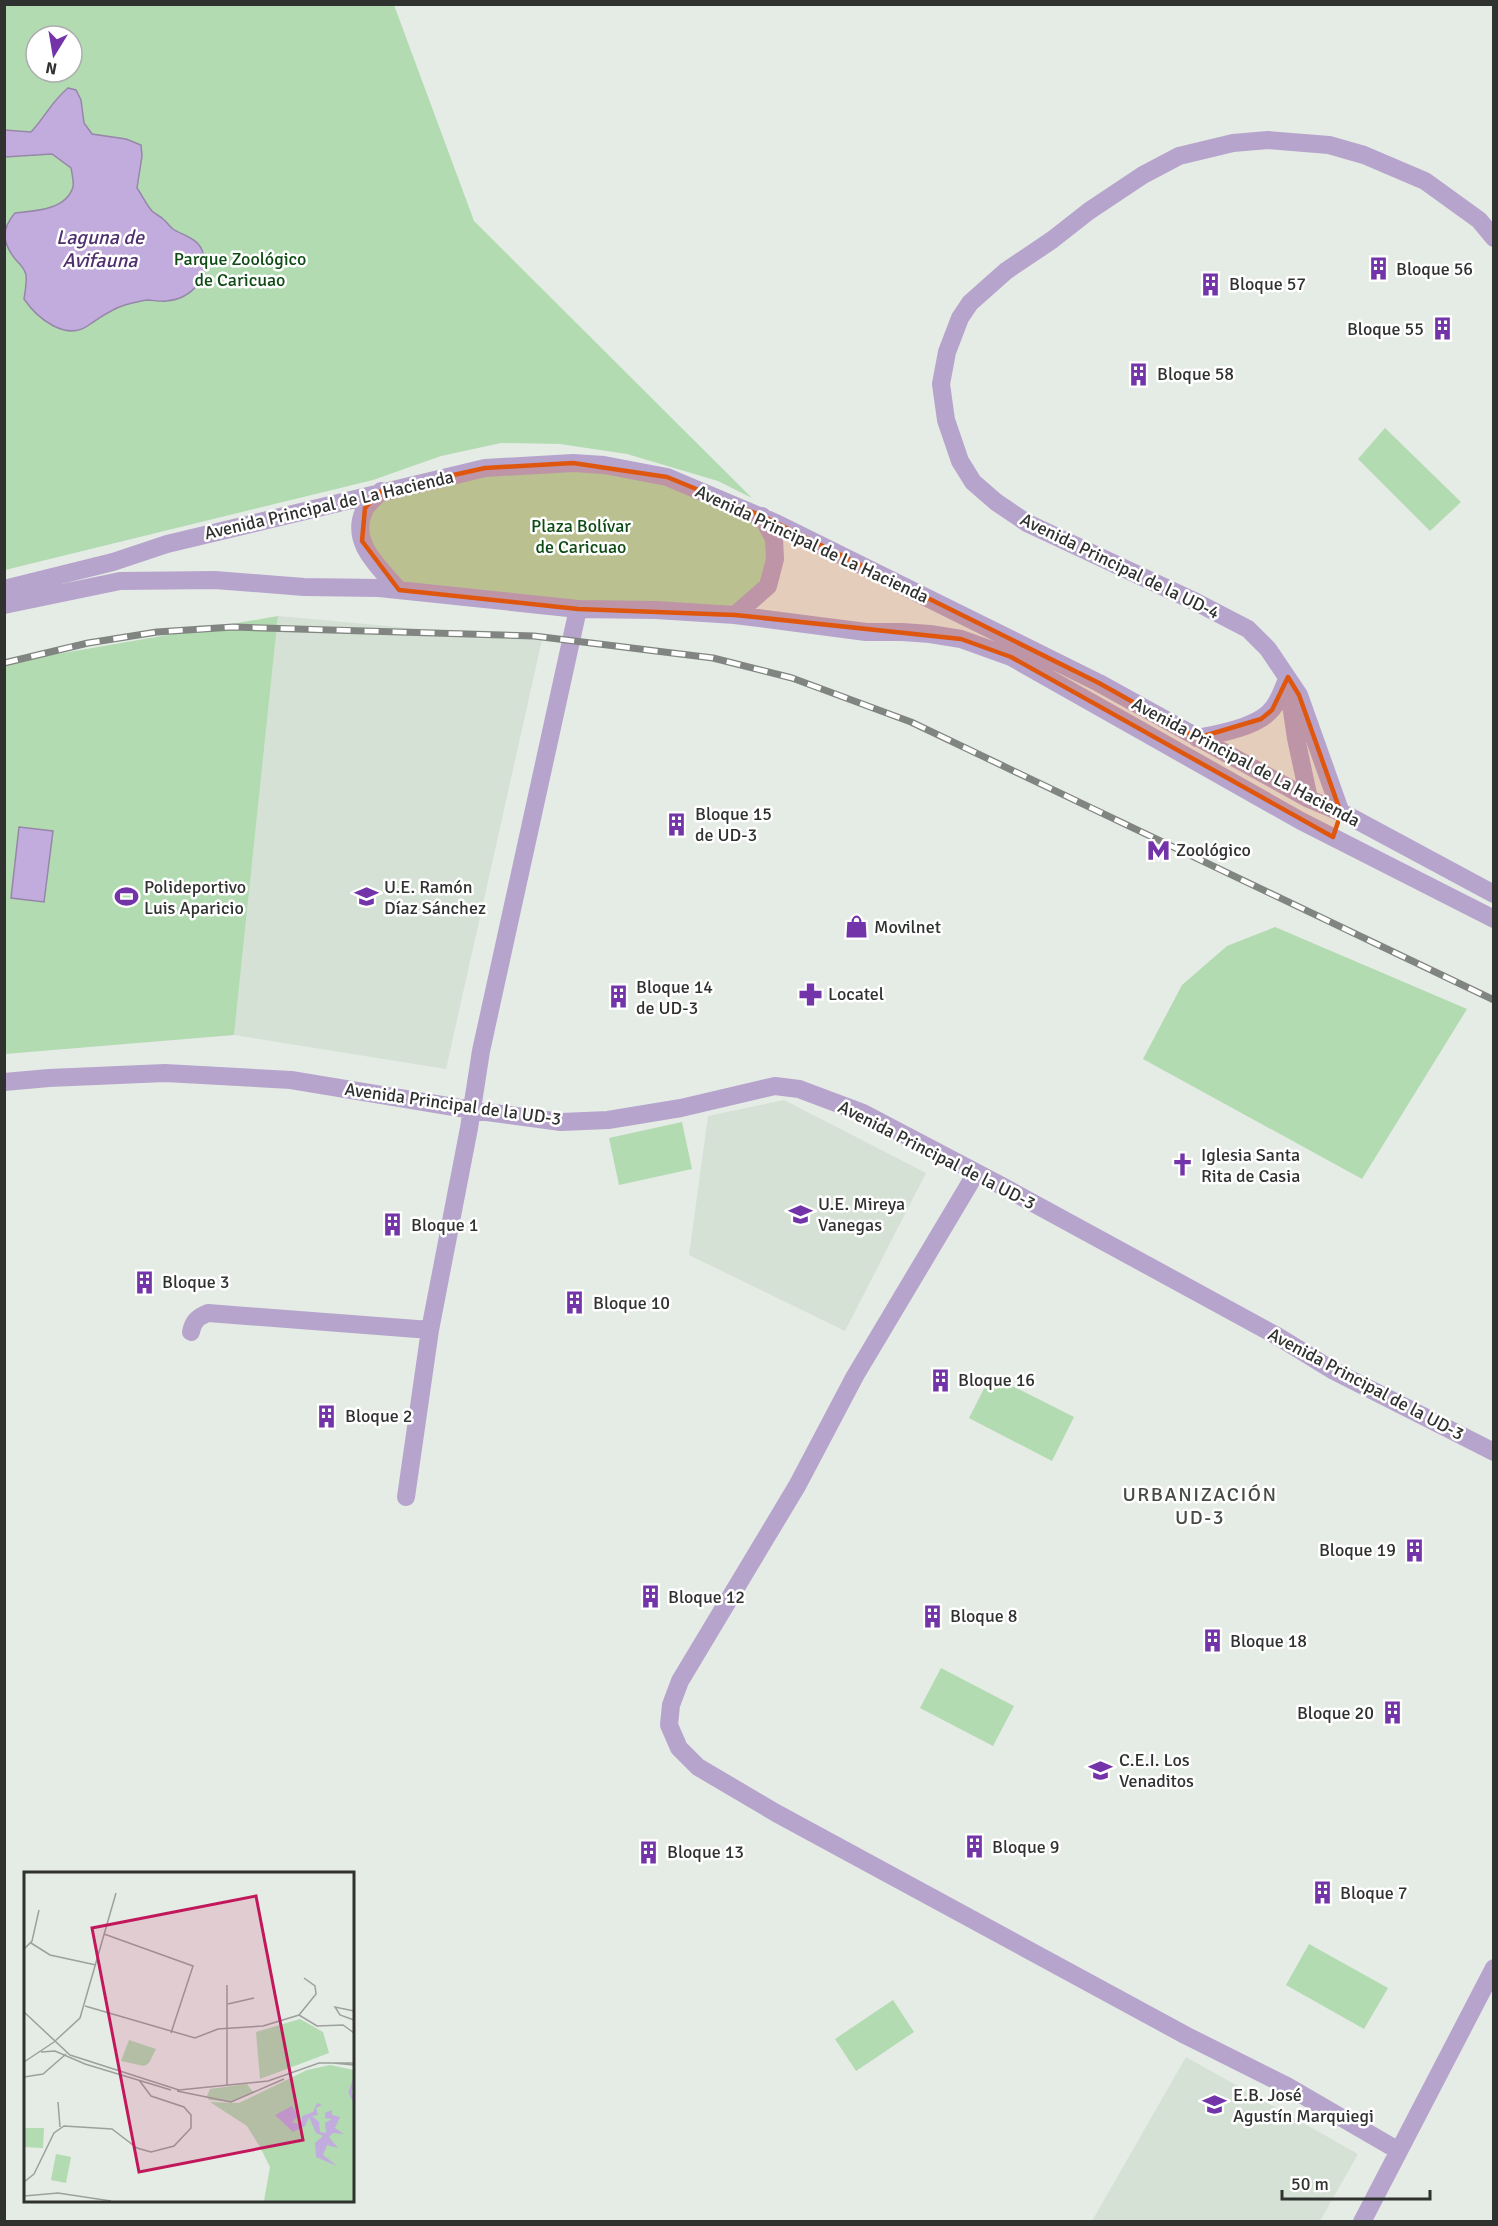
<svg xmlns="http://www.w3.org/2000/svg" width="1498" height="2226" font-family="Signika,sans-serif">
<style>
.built{fill:#d6e1d6}
.park{fill:#b2dbb1;fill-rule:evenodd}
.water{fill:#c2abdd;stroke:#9687a9;stroke-width:1.5}
.lines{fill:none;stroke-linecap:round;stroke-linejoin:round}
.minor{stroke:#b6a4cd;stroke-width:18}
.rail-casing{stroke:#818581;stroke-width:7}
.rail{stroke:#fff;stroke-width:4.5;stroke-dasharray:14;stroke-linecap:butt}
.marked{fill:#df570e;fill-opacity:0.2;stroke:#df570e;stroke-width:4.5;stroke-linejoin:round}
.labels{text-anchor:middle;dominant-baseline:central;stroke-width:5;stroke-linejoin:round;paint-order:stroke}
.park-label{font-size:18px;fill:#0e4a13;stroke:#fff}
.poi-label{font-size:18px;fill:#303230;stroke:#fff;text-anchor:start}
.street-label{font-size:18px;fill:#303230;stroke:#fff}
.water-label{font-size:20px;font-style:italic;fill:#4f306d;stroke:#fff}
.neighbourhood-label{font-size:20px;letter-spacing:1.5px;fill:#464b46;stroke:#fff}
.inset-river{fill:none;stroke:#c2abdd;stroke-width:3}
.inset-road{fill:none;stroke:#9da19d;stroke-width:1.5}
.view{fill:#c2185b;fill-opacity:0.15;stroke:#c2185b;stroke-width:3}
.inset-edge{fill:none;stroke:#303230;stroke-width:3}
</style>
<rect width="100%" height="100%" fill="#e5ebe5"/>
<path class="built" d="M278 616 542 640 446 1069 234 1035Z
M784 1100 926 1173 845 1331 689 1255 708 1116Z
M1186 2057 1358 2154 1320 2221H1092Z"/>
<path class="park" d="M4 5H394L474 221 752 498 718 481 627 454 560 444 501 443 441 456 373 480 5 570ZM36 36H72V72H36Z
M1385 428 1461 502 1430 531 1358 459Z
M604 465 762 516 774 539 768 586 735 615 399 590 368 554 365 508 443 478Z
M278 616 234 1035 5 1054V663Z
M1275 927 1467 1009 1362 1179 1143 1059 1182 985 1227 946Z
M682 1122 692 1169 619 1185 609 1138Z
M991 1375 1074 1417 1052 1461 969 1418Z
M941 1668 1014 1706 993 1746 920 1708Z
M1309 1944 1388 1988 1364 2029 1286 1985Z
M893 2000 914 2032 856 2071 835 2039Z"/>
<path class="water" d="M68 88 76 90 81 100 84 123 92 134 126 139 141 145 142 156 137 188C142 195 146 204 152 211 155 214 160 216 163 219 167 222 169 226 173 229 182 235 197 238 202 250 212 276 192 299 166 301 160 302 153 300 147 300 140 301 132 303 125 305 111 309 101 317 89 325 66 342 37 318 24 299 25 292 27 282 26 275 25 269 20 264 16 260 2 243 1 229 15 213 35 211 66 210 73 187 74 181 72 174 71 168L52 154 5 157V130L31 132C46 116 51 102 68 88Z
M19 827 53 831 44 902 11 898Z"/>
<g class="lines">
<path class="minor" d="M381 491C376 497 368 503 365 509 348 542 380 568 399 590
M4 589 113 562 167 544 485 468 573 463 604 465 667 477 776 523 1099 683 1309 799 1347 815 1494 894
M4 605 120 581 215 580 304 587 379 588 578 609 656 610 735 615 866 632H902L930 634 961 639 1011 657 1301 821 1494 919
M735 615 768 586 775 559 774 539 762 516
M1288 685 1296 738 1309 799
M1197 738C1218 734 1258 727 1272 709 1279 701 1283 689 1287 679
M1341 813 1299 695 1268 649 1248 629 1196 602 1027 523 996 502 973 482 960 461 946 420 941 384 947 352 960 318 970 303 1006 271 1052 240 1089 211 1143 175 1179 156 1233 143 1268 140 1329 145 1364 155 1425 181 1479 220 1494 238
M4 1082 49 1078 165 1073 291 1080 472 1110 561 1122 608 1120 681 1108 775 1086 799 1089 863 1113 1002 1186 1277 1336 1334 1371 1494 1452
M976 1173 855 1376 797 1486 680 1681 671 1705 669 1725 679 1748 698 1767 776 1813 1185 2035 1287 2086 1399 2151
M191 1332C193 1321 198 1317 208 1313L430 1330
M406 1497 430 1330 469 1128 481 1051 578 609
M1362 2222 1494 1968"/>
<defs>
<path id="rail" d="M4 663 88 643 157 632 233 627 534 636 713 658 792 678 911 722 1494 1000"/>
</defs>
<use href="#rail" class="rail-casing"/>
<use href="#rail" class="rail"/>
</g>
<path class="marked" d="M573 463 667 477 762 516 1099 683 1197 738 1261 719 1272 710 1288 677 1299 695 1341 813 1333 837 1011 657 961 639 735 615 578 609 399 590 362 541 365 508 381 491 485 468Z"/>
<defs>
<symbol id="building-bare" viewBox="-9 -9 18 18"><path d="M-4-6H4V6H1V3H-1V6H-4ZM-2.5-4.3h1.7v1.8h-1.7ZM.8-4.3h1.7v1.8H.8ZM-2.5-1h1.7V.8h-1.7ZM.8-1h1.7V.8H.8Z" fill="#7434a9" stroke="#fff" stroke-width="2.5" paint-order="stroke"/></symbol>
<symbol id="metro-bare" viewBox="-9 -9 18 18"><path d="M-5.5 5V-5H-3L0 0L3-5H5.5V5H3V-.5L0 4L-3-.5V5Z" fill="#7434a9" stroke="#fff" stroke-width="2.5" paint-order="stroke"/></symbol>
<symbol id="stadium-bare" viewBox="-9 -9 18 18"><path d="M0-5a6.5 5 0 1 0 0 10a6.5 5 0 1 0 0-10ZM-3.5-1.8h7v3.6h-7Z" fill="#7434a9" stroke="#fff" stroke-width="2.5" paint-order="stroke"/></symbol>
<symbol id="school-bare" viewBox="-9 -9 18 18"><path d="M0-5L7-2L0 1L-7-2ZM-4 1L0 2.5L4 1V4Q0 6-4 4Z" fill="#7434a9" stroke="#fff" stroke-width="2.5" paint-order="stroke"/></symbol>
<symbol id="shop-bare" viewBox="-9 -9 18 18"><path d="M-5-2.5h2.3a2.7 3.5 0 0 1 5.4 0H5L5.5 6h-11ZM-1.5-2.5h3a1.5 2.3 0 0 0-3 0Z" fill="#7434a9" stroke="#fff" stroke-width="2.5" paint-order="stroke"/></symbol>
<symbol id="pharmacy-bare" viewBox="-9 -9 18 18"><path d="M-2-6h4v4h4v4h-4v4h-4v-4h-4v-4h4Z" fill="#7434a9" stroke="#fff" stroke-width="2.5" paint-order="stroke"/></symbol>
<symbol id="church-bare" viewBox="-9 -9 18 18"><path d="M-1.2-6h2.4v3.5h3.3v2.4h-3.3V6h-2.4V-.1h-3.3v-2.4h3.3Z" fill="#7434a9" stroke="#fff" stroke-width="2.5" paint-order="stroke"/></symbol>
</defs>
<g fill-rule="evenodd">
<use href="#building-bare" x="1362" y="252" width="33" height="33"/>
<use href="#building-bare" x="1194" y="268" width="33" height="33"/>
<use href="#building-bare" x="1426" y="312" width="33" height="33"/>
<use href="#building-bare" x="1122" y="358" width="33" height="33"/>
<use href="#building-bare" x="660" y="808" width="33" height="33"/>
<use href="#metro-bare" x="1142" y="834" width="33" height="33"/>
<use href="#stadium-bare" x="110" y="880" width="33" height="33"/>
<use href="#school-bare" x="350" y="880" width="33" height="33"/>
<use href="#shop-bare" x="840" y="910" width="33" height="33"/>
<use href="#pharmacy-bare" x="794" y="978" width="33" height="33"/>
<use href="#building-bare" x="602" y="980" width="33" height="33"/>
<use href="#church-bare" x="1166" y="1148" width="33" height="33"/>
<use href="#school-bare" x="784" y="1198" width="33" height="33"/>
<use href="#building-bare" x="376" y="1208" width="33" height="33"/>
<use href="#building-bare" x="128" y="1266" width="33" height="33"/>
<use href="#building-bare" x="558" y="1286" width="33" height="33"/>
<use href="#building-bare" x="924" y="1364" width="33" height="33"/>
<use href="#building-bare" x="310" y="1400" width="33" height="33"/>
<use href="#building-bare" x="1398" y="1534" width="33" height="33"/>
<use href="#building-bare" x="634" y="1580" width="33" height="33"/>
<use href="#building-bare" x="916" y="1600" width="33" height="33"/>
<use href="#building-bare" x="1196" y="1624" width="33" height="33"/>
<use href="#building-bare" x="1376" y="1696" width="33" height="33"/>
<use href="#school-bare" x="1084" y="1754" width="33" height="33"/>
<use href="#building-bare" x="958" y="1830" width="33" height="33"/>
<use href="#building-bare" x="632" y="1836" width="33" height="33"/>
<use href="#building-bare" x="1306" y="1876" width="33" height="33"/>
<use href="#school-bare" x="1198" y="2088" width="33" height="33"/>
</g>
<g class="labels">
<g class="park-label">
<text x="240" y="259">Parque Zoológico<tspan x="240" dy="21">de Caricuao</tspan></text>
<text x="581" y="526">Plaza Bolívar<tspan x="581" dy="21">de Caricuao</tspan></text>
</g>
<g class="poi-label">
<text x="1396" y="269">Bloque 56</text>
<text x="1229" y="284">Bloque 57</text>
<text x="1424" y="329" text-anchor="end">Bloque 55</text>
<text x="1157" y="374">Bloque 58</text>
<text x="695" y="814">Bloque 15<tspan x="695" dy="21">de UD-3</tspan></text>
<text x="1176" y="850">Zoológico</text>
<text x="144" y="887">Polideportivo<tspan x="144" dy="21">Luis Aparicio</tspan></text>
<text x="384" y="887">U.E. Ramón<tspan x="384" dy="21">Díaz Sánchez</tspan></text>
<text x="874" y="927">Movilnet</text>
<text x="636" y="987">Bloque 14<tspan x="636" dy="21">de UD-3</tspan></text>
<text x="828" y="994">Locatel</text>
<text x="1201" y="1155">Iglesia Santa<tspan x="1201" dy="21">Rita de Casia</tspan></text>
<text x="818" y="1204">U.E. Mireya<tspan x="818" dy="21">Vanegas</tspan></text>
<text x="411" y="1225">Bloque 1</text>
<text x="162" y="1282">Bloque 3</text>
<text x="593" y="1303">Bloque 10</text>
<text x="958" y="1380">Bloque 16</text>
<text x="345" y="1416">Bloque 2</text>
<text x="1396" y="1550" text-anchor="end">Bloque 19</text>
<text x="668" y="1597">Bloque 12</text>
<text x="950" y="1616">Bloque 8</text>
<text x="1230" y="1641">Bloque 18</text>
<text x="1374" y="1713" text-anchor="end">Bloque 20</text>
<text x="1119" y="1760">C.E.I. Los<tspan x="1119" dy="21">Venaditos</tspan></text>
<text x="992" y="1847">Bloque 9</text>
<text x="667" y="1852">Bloque 13</text>
<text x="1340" y="1893">Bloque 7</text>
<text x="1233" y="2095">E.B. José<tspan x="1233" dy="21">Agustín Marquiegi</tspan></text>
</g>
<g class="street-label">
<text transform="translate(329 505) rotate(-13)">Avenida Principal de La Hacienda</text>
<text transform="translate(812 544) rotate(25)">Avenida Principal de La Hacienda</text>
<text transform="translate(1120 566) rotate(26)">Avenida Principal de la UD-4</text>
<text transform="translate(1246 762) rotate(28)">Avenida Principal de La Hacienda</text>
<text transform="translate(453 1104) rotate(8)">Avenida Principal de la UD-3</text>
<text transform="translate(937 1155) rotate(27)">Avenida Principal de la UD-3</text>
<text transform="translate(1366 1384) rotate(28)">Avenida Principal de la UD-3</text>
</g>
<g class="water-label">
<text x="100" y="237">Laguna de<tspan x="100" dy="23">Avifauna</tspan></text>
</g>
<g class="neighbourhood-label">
<text x="1200" y="1494">URBANIZACIÓN<tspan x="1200" dy="23">UD-3</tspan></text>
</g>
</g>
<g transform="translate(24 1872)">
<rect width="330" height="330" fill="#e5ebe5"/>
<path d="M276 147 299 160 305 181 236 207 232 160ZM105 168 132 177 125 191 120 194 97 189ZM306 193 330 198V329H240L246 295 236 275 223 254 186 230 215 231 283 198ZM223 212 229 220 207 230 185 228 183 224 186 217ZM0 256H20L19 276 0 275ZM32 282 47 285 42 311 27 308Z" fill="#b2dbb1"/>
<path d="M293 231 298 233 292 236 294 243 288 244 295 250 296 260 302 261 301 251 308 247 301 246V241L308 238V243L316 245 311 256 320 262 309 261 305 265 314 276 303 273 299 283 313 294 292 285 291 271 299 264 292 261 285 245 281 254 269 260 251 243 268 234 274 244 268 250 274 252 278 250V244L289 240Z" fill="#c2abdd"/>
<path class="inset-river" d="M330 209 326 220 330 229"/>
<path class="inset-road" d="M80 62 169 94 147 161M7 71 26 83 72 93M0 77 8 69 15 38M203 113V214M204 132 230 126M61 134 171 166 194 157 239 154 275 143 292 122 291 114 280 106M330 139 311 135 316 143 330 148M0 140 46 183 155 218 244 209 295 191H330M275 143 293 154 319 153 330 161M17 180 31 179 61 192 147 218M0 190 30 170 56 146 92 21M309 191 330 193M0 205 19 202 42 182M153 219 207 230 260 207M34 230 36 255M0 310 10 302 30 261 40 254 88 257 113 276 127 280 150 274 167 256V243L160 235 127 224 115 208M0 324 34 321 87 329"/>
<path class="view" d="M232 24 279 268 115 300 68 56Z"/>
<rect width="330" height="330" class="inset-edge"/>
</g>
<rect width="1498" height="2226" fill="none" stroke="#303230" stroke-width="12"/>
<g transform="translate(54 54) rotate(191)"><circle r="28" fill="#ffffff" stroke="#acadac" stroke-width="1.5"/>
<path d="M0-4.5L10 22L0 15L-10 22Z" fill="#7434a9"/>
<text y="-9" font-size="16" font-weight="bold" text-anchor="middle" fill="#303230">N</text>
</g>
<path d="M1282 2190v9h148v-9" fill="none" stroke="#303230" stroke-width="3"/>
<text x="1291" y="2190" font-size="18" fill="#303230" stroke="#ffffff" stroke-width="4.5" paint-order="stroke">50 m</text>
</svg>
